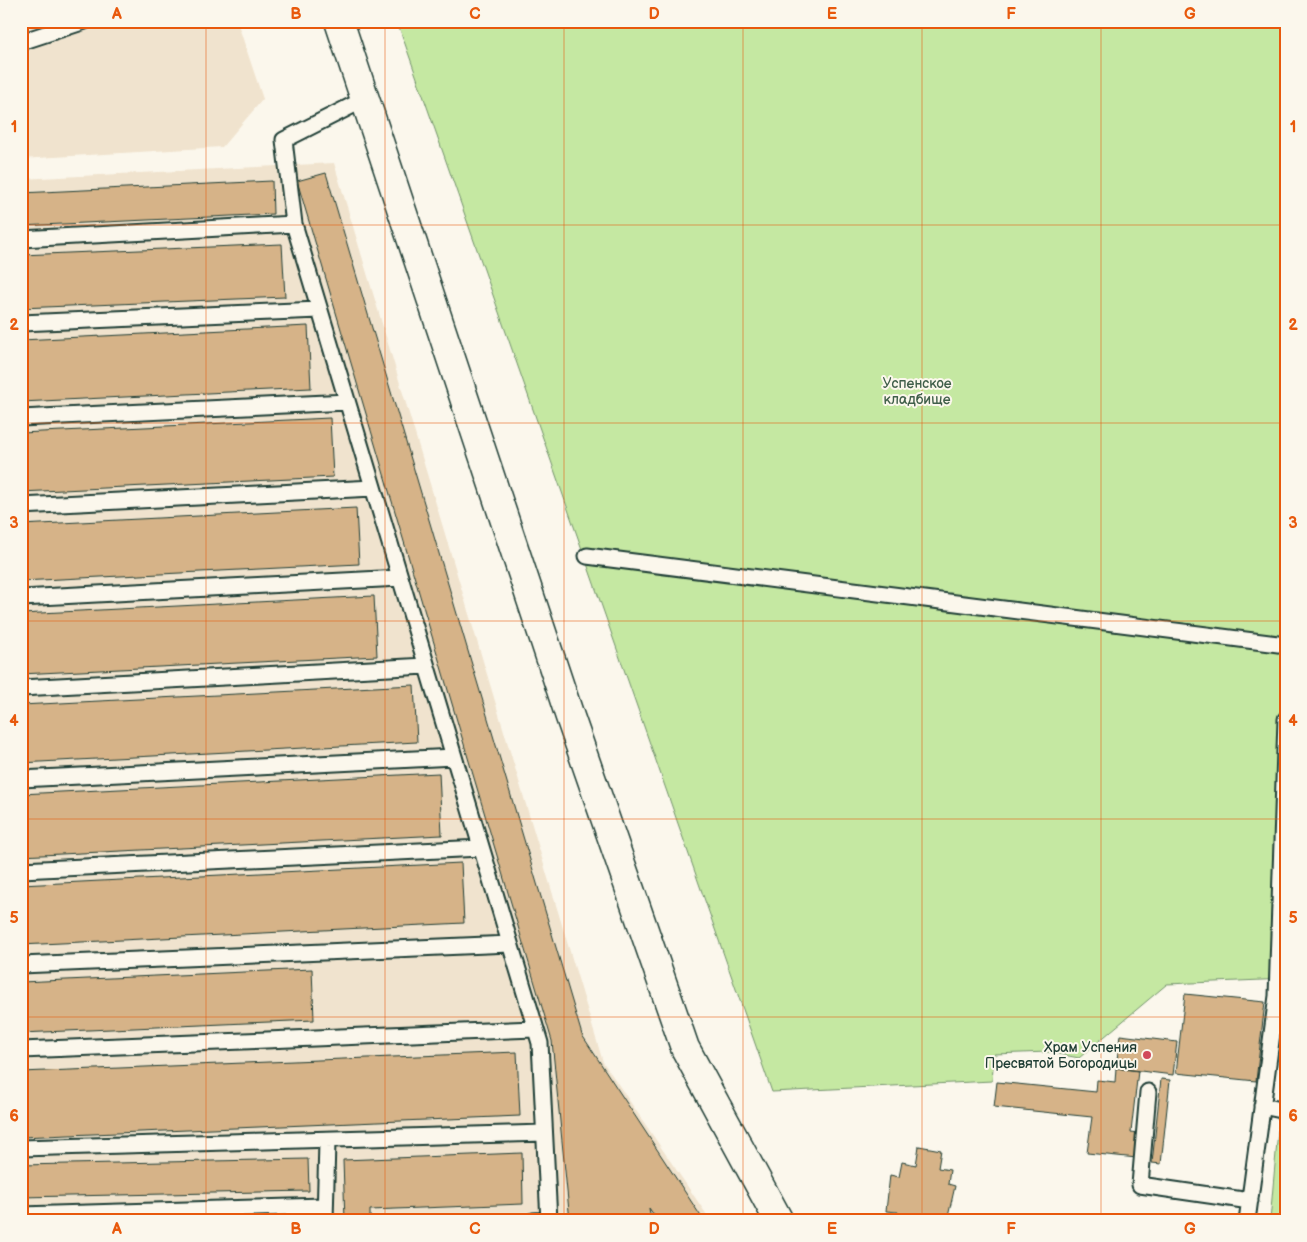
<svg xmlns="http://www.w3.org/2000/svg" width="1307" height="1242" font-family="'Balsamiq Sans',sans-serif">
<style>
.built{fill:#f0e3ce}
.green{fill:#c5e8a2;stroke:#72926b}
.building{fill:#d6b388;stroke:#1f3d34}
.lines{fill:none;stroke-linecap:round;stroke-linejoin:round}
.lane-casing{stroke:#1f3d34;stroke-width:19}
.secondary-casing{stroke:#1f3d34;stroke-width:31}
.lane{stroke:#fbf7ec;stroke-width:15}
.secondary{stroke:#fbf7ec;stroke-width:28}
.grid{fill:none;stroke:#e8590c;stroke-width:1;stroke-opacity:0.55}
.poi-dot{fill:#d1495b;stroke:#fbf7ec;stroke-width:2}
.labels{text-anchor:middle;dominant-baseline:central;stroke-width:4;stroke-linejoin:round;paint-order:stroke}
.park-label{font-size:14px;fill:#405f4a;stroke:#fbf7ec}
.poi-label{font-size:14px;fill:#1f3d34;stroke:#fbf7ec;text-anchor:end}
.neatline{fill:none;stroke:#e8590c;stroke-width:2}
.grid-label{font-size:16px;text-anchor:middle;font-weight:bold;fill:#e8590c}
</style>
<rect width="100%" height="100%" fill="#fbf7ec"/>
<filter id="ink" filterUnits="userSpaceOnUse"><feTurbulence type="fractalNoise" baseFrequency=".02" numOctaves="2"/><feDisplacementMap in="SourceGraphic" scale="10" xChannelSelector="R" yChannelSelector="G"/><feConvolveMatrix kernelMatrix="1 2 1 2 8 2 1 2 1" color-interpolation-filters="sRGB"/></filter>
<g filter="url(#ink)">
<path class="built" d="M21 21H237L263 99 222 147 21 159Z
M334 163 603 1062 711 1221H21V179Z"/>
<path class="green" d="M397 21H1286V979L1167 984 1079 1058 1048 1052 994 1054 992 1081 772 1092Z
M1286 1062V1221H1270L1281 1096Z"/>
<path class="building" d="M326 173 582 1035 704 1221H658L649 1208 651 1221H570L552 1041 297 181Z
M272 181 273 214 21 226V193Z
M282 244 285 297 21 308V255Z
M308 326 311 388 21 402V340Z
M330 418 333 477 21 492V433Z
M356 508 359 564 21 581V525Z
M374 596 377 656 21 674V614Z
M414 685 417 742 21 763V705Z
M439 773 442 835 21 856V794Z
M461 863 464 923 21 945V885Z
M312 969 314 1020 21 1033V982Z
M1185 994 1265 1002 1256 1081 1176 1073Z
M1120 1035 1177 1042 1173 1075 1116 1068Z
M517 1052 520 1116 21 1137V1072Z
M1116 1068 1138 1071 1131 1132 1140 1133 1137 1158 1087 1153 1092 1117 994 1107 997 1082 1096 1092 1097 1080 1115 1082Z
M1161 1079 1170 1080 1161 1164 1152 1163Z
M919 1146 941 1150 938 1168 950 1170 948 1184 955 1186 947 1221H897L898 1212 886 1211 890 1175 899 1177 902 1162 916 1165Z
M522 1153 523 1204 370 1210V1221H345L343 1160Z
M308 1159 309 1191 21 1197V1165Z"/>
<g class="lines">
<defs>
<path id="lane" d="M21 42 85 21
M294 224 284 140 365 99
M21 239 294 224 540 1043 549 1221
M21 323 319 310
M21 418 347 402
M21 506 373 488
M587 556 1286 645
M21 598 400 578
M21 688 426 666
M21 779 454 757
M21 870 481 848
M21 965 510 944
M21 1050 535 1029
M1148 1092 1140 1185 1250 1201
M1262 1106 1286 1111
M21 1148 544 1133
M21 1215 324 1206
M325 1221 327 1141
M533 1221 549 1220
M1247 1221 1277 996 1286 719"/>
<path id="secondary" d="M339 21 570 717 685 1048 779 1221"/>
</defs>
<use href="#lane" class="lane-casing"/>
<use href="#secondary" class="secondary-casing"/>
<use href="#lane" class="lane"/>
<use href="#secondary" class="secondary"/>
</g>
</g>
<path class="grid" d="M206 21V1221M385 21V1221M564 21V1221M743 21V1221M922 21V1221M1101 21V1221M21 225H1286M21 423H1286M21 621H1286M21 819H1286M21 1017H1286"/>
<circle class="poi-dot" cx="1147" cy="1055" r="5"/>
<g class="labels">
<g class="park-label">
<text x="917" y="383">Успенское<tspan x="917" dy="16">кладбище</tspan></text>
</g>
<g class="poi-label">
<text x="1137" y="1047">Храм Успения<tspan x="1137" dy="16">Пресвятой Богородицы</tspan></text>
</g>
</g>
<rect width="1307" height="1242" fill="none" stroke="#fbf7ec" stroke-width="55"/>
<rect x="28" y="28" width="1252" height="1186" class="neatline"/>
<g class="grid-label">
<text x="117" y="19">A</text>
<text x="296" y="19">B</text>
<text x="475" y="19">C</text>
<text x="654" y="19">D</text>
<text x="832" y="19">E</text>
<text x="1011" y="19">F</text>
<text x="1190" y="19">G</text>
<text x="14" y="132">1</text>
<text x="1293" y="132">1</text>
<text x="14" y="330">2</text>
<text x="1293" y="330">2</text>
<text x="14" y="528">3</text>
<text x="1293" y="528">3</text>
<text x="14" y="726">4</text>
<text x="1293" y="726">4</text>
<text x="14" y="923">5</text>
<text x="1293" y="923">5</text>
<text x="14" y="1121">6</text>
<text x="1293" y="1121">6</text>
<text x="117" y="1234">A</text>
<text x="296" y="1234">B</text>
<text x="475" y="1234">C</text>
<text x="654" y="1234">D</text>
<text x="832" y="1234">E</text>
<text x="1011" y="1234">F</text>
<text x="1190" y="1234">G</text>
</g>
</svg>
